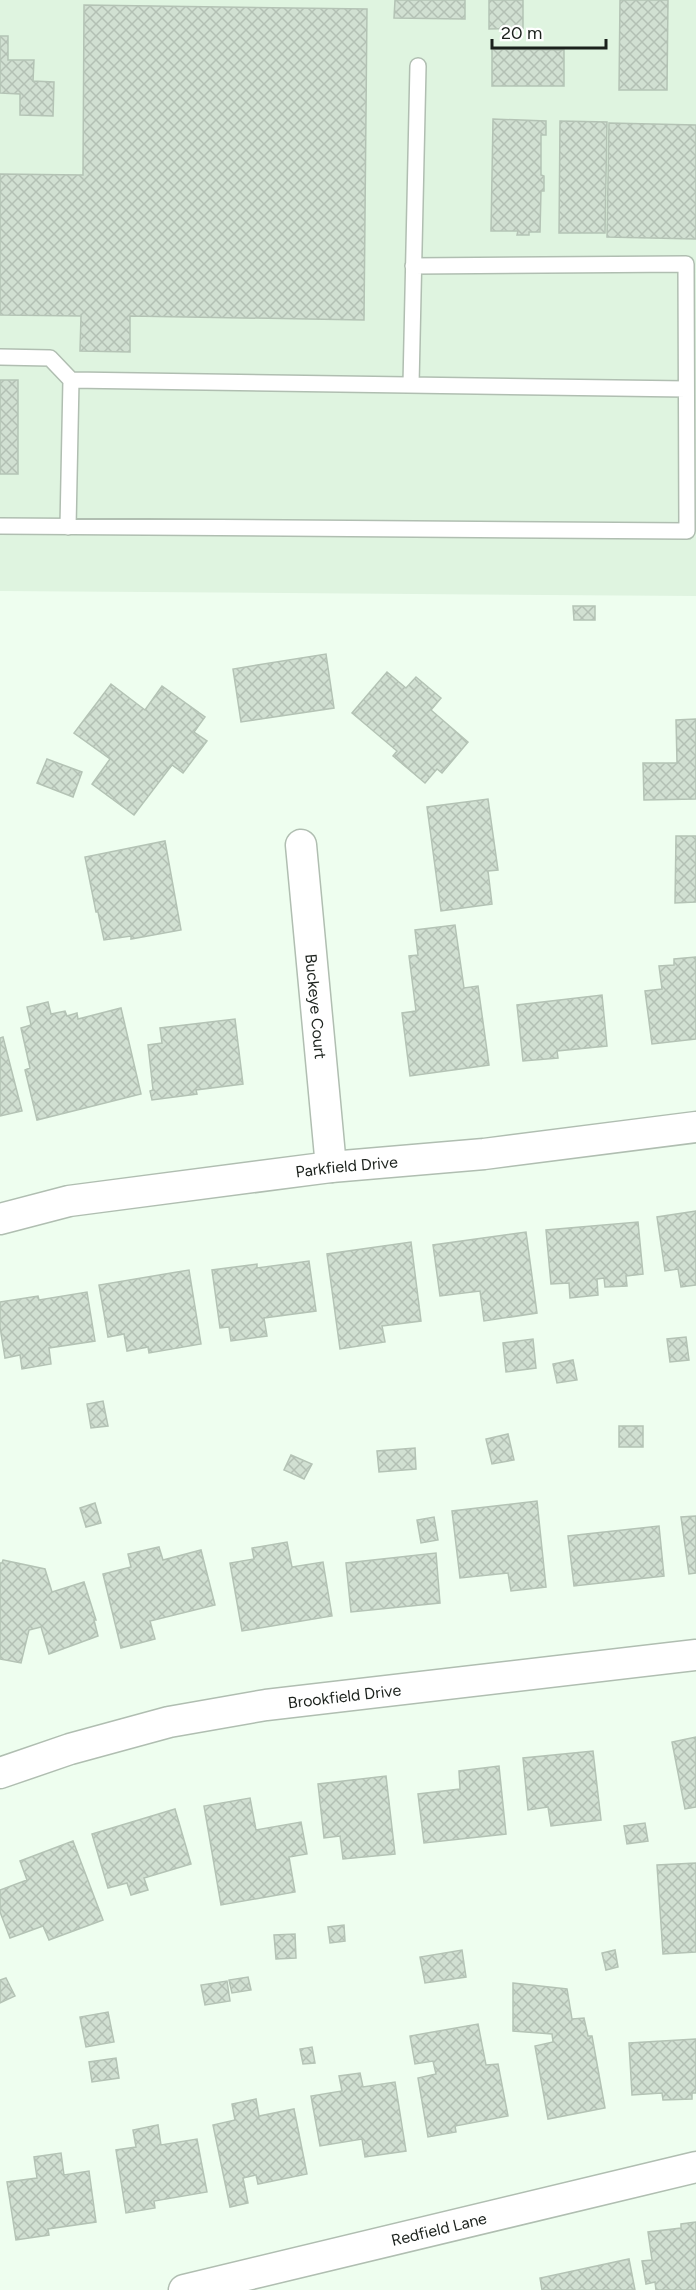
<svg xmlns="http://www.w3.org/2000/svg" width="696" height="2290" font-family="Figtree,sans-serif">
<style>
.built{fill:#dff4e0}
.building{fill:url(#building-cross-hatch);stroke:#b4c3b5;stroke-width:1.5}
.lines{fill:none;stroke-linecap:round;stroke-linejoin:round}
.lane-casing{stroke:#b0beb1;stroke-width:18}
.street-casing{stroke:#b0beb1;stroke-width:33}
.lane{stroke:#fff;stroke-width:15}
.street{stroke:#fff;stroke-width:30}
.labels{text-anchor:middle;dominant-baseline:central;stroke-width:5;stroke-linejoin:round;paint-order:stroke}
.street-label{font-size:16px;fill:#1b211c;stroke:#fff}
</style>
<defs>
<pattern id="building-cross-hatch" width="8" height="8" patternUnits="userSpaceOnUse" patternTransform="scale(1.5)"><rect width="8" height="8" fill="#d1e0d2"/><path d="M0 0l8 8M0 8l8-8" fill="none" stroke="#b3c0b4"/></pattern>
</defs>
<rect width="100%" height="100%" fill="#eefeef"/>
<path class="built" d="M0 0H696V596L0 591Z"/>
<path class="building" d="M395 0H465V19L394 18Z
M489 0H523V28L489 29Z
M620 0H668L667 90H619Z
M84 5 367 9 364 320 130 316V352L80 351 81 316 0 315V174L83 175Z
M0 36H8V60H34L33 81 54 82 53 116 20 115V94L0 93Z
M492 49 564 50V86H492Z
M493 119 546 121V135H541V175L544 176V191H541L540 232H529V235H517L518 231H491Z
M560 121 607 122 605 233H559Z
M609 123 696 125V239L607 237Z
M0 380H18V474H0Z
M573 606H595V620H574Z
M326 654 334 708 241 722 233 669Z
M387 672 406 688 416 677 441 698 431 710 468 742 442 773 437 769 425 783 393 756 397 751 352 713Z
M111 684 145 710 162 686 205 717 194 732 207 741 183 773 172 765 134 815 92 784 110 759 74 733Z
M696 719V799L644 800 643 763H677L676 720Z
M47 759 82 772 73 797 37 783Z
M488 799 498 870 488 871 492 904 441 911 427 807Z
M676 836H696V902L675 903Z
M165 841 181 930 131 939V936L104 940 98 912H96L85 857Z
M455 925 464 988 478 986 489 1065 410 1076 402 1013 416 1011 409 956 418 955 415 930Z
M696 957V1039L652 1044 645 991 662 989 659 966 674 965V959Z
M602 995 607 1046 557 1051 558 1058 523 1061 517 1005Z
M48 1002 51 1014 65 1011 67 1016 77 1013 78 1019 121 1008 141 1094 37 1120 25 1070 30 1068 21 1028 31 1025 27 1007Z
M235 1019 243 1084 196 1090 197 1094 152 1100 150 1091 153 1090 148 1045 162 1043 160 1028Z
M3 1037 22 1111 0 1116V1038Z
M696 1211V1285L681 1287 678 1269 665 1271 657 1217Z
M638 1222 643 1274 626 1276 627 1286 605 1287 604 1278 597 1279 598 1295 570 1298 569 1283 551 1284 546 1230Z
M526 1232 537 1313 484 1321 480 1291 440 1296 433 1245Z
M411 1242 421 1321 382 1326 385 1342 340 1349 327 1254Z
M309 1261 316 1311 264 1318 267 1336 231 1341 229 1327 220 1328 212 1270 257 1264V1268Z
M189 1270 201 1344 149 1353 148 1347 127 1351 124 1334 108 1337 99 1285Z
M87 1292 95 1341 49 1348 51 1364 22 1369 20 1355 5 1358 0 1327V1302L38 1296 39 1300Z
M686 1337 689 1360 670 1362 667 1339Z
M533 1339 536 1368 506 1372 503 1343Z
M573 1360 577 1380 557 1383 553 1364Z
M103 1401 108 1426 91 1428 87 1404Z
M619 1426H643V1447H619Z
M508 1434 514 1460 492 1464 486 1439Z
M415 1448 416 1469 379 1472 377 1451Z
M291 1455 312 1464 304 1479 284 1470Z
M537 1501 546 1587 511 1591 508 1573 460 1578 452 1511Z
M95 1503 101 1523 86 1527 80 1508Z
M696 1516V1573L689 1574 681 1517Z
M434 1517 438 1540 421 1543 417 1520Z
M659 1526 664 1576 574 1586 568 1536Z
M287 1542 292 1567 323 1562 332 1616 242 1631 230 1563 254 1559 252 1548Z
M159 1547 163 1560 201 1550 215 1605 150 1621 155 1639 121 1648 103 1574 131 1567 128 1554Z
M436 1553 440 1603 351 1612 346 1563Z
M3 1560 45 1569 52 1592 84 1582 96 1620H94L98 1636 49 1654 41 1627 29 1630 21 1663 0 1659V1563H2Z
M696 1737V1807L685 1809 672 1742Z
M593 1751 601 1820 551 1826 548 1807 528 1810 523 1758Z
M499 1766 506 1834 424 1843 418 1794 460 1789 459 1771Z
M386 1776 395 1854 343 1859 340 1836 324 1838 318 1784Z
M250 1798 256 1830 301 1822 307 1854 289 1857 295 1892 221 1905 204 1806Z
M175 1809 191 1864 144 1878 148 1890 131 1895 127 1883 108 1888 92 1834Z
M645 1823 648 1841 627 1844 624 1826Z
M73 1841 103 1920 49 1940 43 1926 10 1938 0 1912V1890L27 1880 20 1861Z
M696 1863V1952L663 1954 657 1865Z
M344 1925 345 1941 330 1943 328 1927Z
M295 1934 296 1958 276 1959 274 1935Z
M462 1950 466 1977 425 1983 420 1957Z
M615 1950 618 1967 606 1970 602 1953Z
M248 1977 251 1990 232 1993 229 1980Z
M6 1978 15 1996 0 2003V1980Z
M227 1981 230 2001 205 2005 201 1985Z
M513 1983 567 1989 572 2019 584 2018 588 2036H592L605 2108 548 2119 535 2046 553 2042 552 2034 513 2031Z
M108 2012 114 2042 86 2047 80 2017Z
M478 2024 486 2065 498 2064 508 2116 455 2126 456 2132 428 2137 418 2078 436 2074 433 2061 415 2064 410 2036Z
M696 2039V2093H692V2099L663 2100 662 2093 632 2095 629 2043Z
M312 2047 315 2063 303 2064 300 2049Z
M116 2058 119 2078 92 2082 89 2062Z
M360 2073 363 2087 395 2082 406 2151 365 2157 362 2139 320 2146 311 2096 342 2091 339 2076Z
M256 2099 259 2116 294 2109 307 2174 258 2184 256 2175 243 2178 248 2203 230 2207 213 2125 235 2120 232 2104Z
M158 2125 161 2145 197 2139 207 2192 154 2201 155 2208 126 2213 116 2150 136 2147 133 2130Z
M61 2153 64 2175 89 2171 96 2222 48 2229 49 2235 16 2240 7 2182 37 2178 34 2157Z
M696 2222V2290H656L655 2282 646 2284 642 2261 652 2260 648 2232 681 2228V2224Z
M629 2259 635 2290H542L540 2278Z"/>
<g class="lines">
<defs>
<path id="lane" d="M0 357 50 358 71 380 686 389
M411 385 418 66
M0 526 687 531 686 264 413 266
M68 527 71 380"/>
<g id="street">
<path id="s1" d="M301 845 331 1167"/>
<path id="s2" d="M0 1219 69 1201 331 1167 484 1154 696 1127"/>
<path id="s3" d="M0 1773 70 1749 169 1722 266 1705 696 1655"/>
<path id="s4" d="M184 2290 696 2167"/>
</g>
</defs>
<use href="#lane" class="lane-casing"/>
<use href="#street" class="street-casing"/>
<use href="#lane" class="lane"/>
<use href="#street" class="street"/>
</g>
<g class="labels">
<g class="street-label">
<text stroke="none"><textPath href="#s1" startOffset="162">Buckeye Court</textPath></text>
<text stroke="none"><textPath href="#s2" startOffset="351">Parkfield Drive</textPath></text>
<text stroke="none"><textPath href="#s3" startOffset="354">Brookfield Drive</textPath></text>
<text stroke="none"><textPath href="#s4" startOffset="262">Redfield Lane</textPath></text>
</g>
</g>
<path d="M492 39v9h114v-9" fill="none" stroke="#1b211c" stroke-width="3"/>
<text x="501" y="39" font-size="18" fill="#1b211c" stroke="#ffffff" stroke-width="4.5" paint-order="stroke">20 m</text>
</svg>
